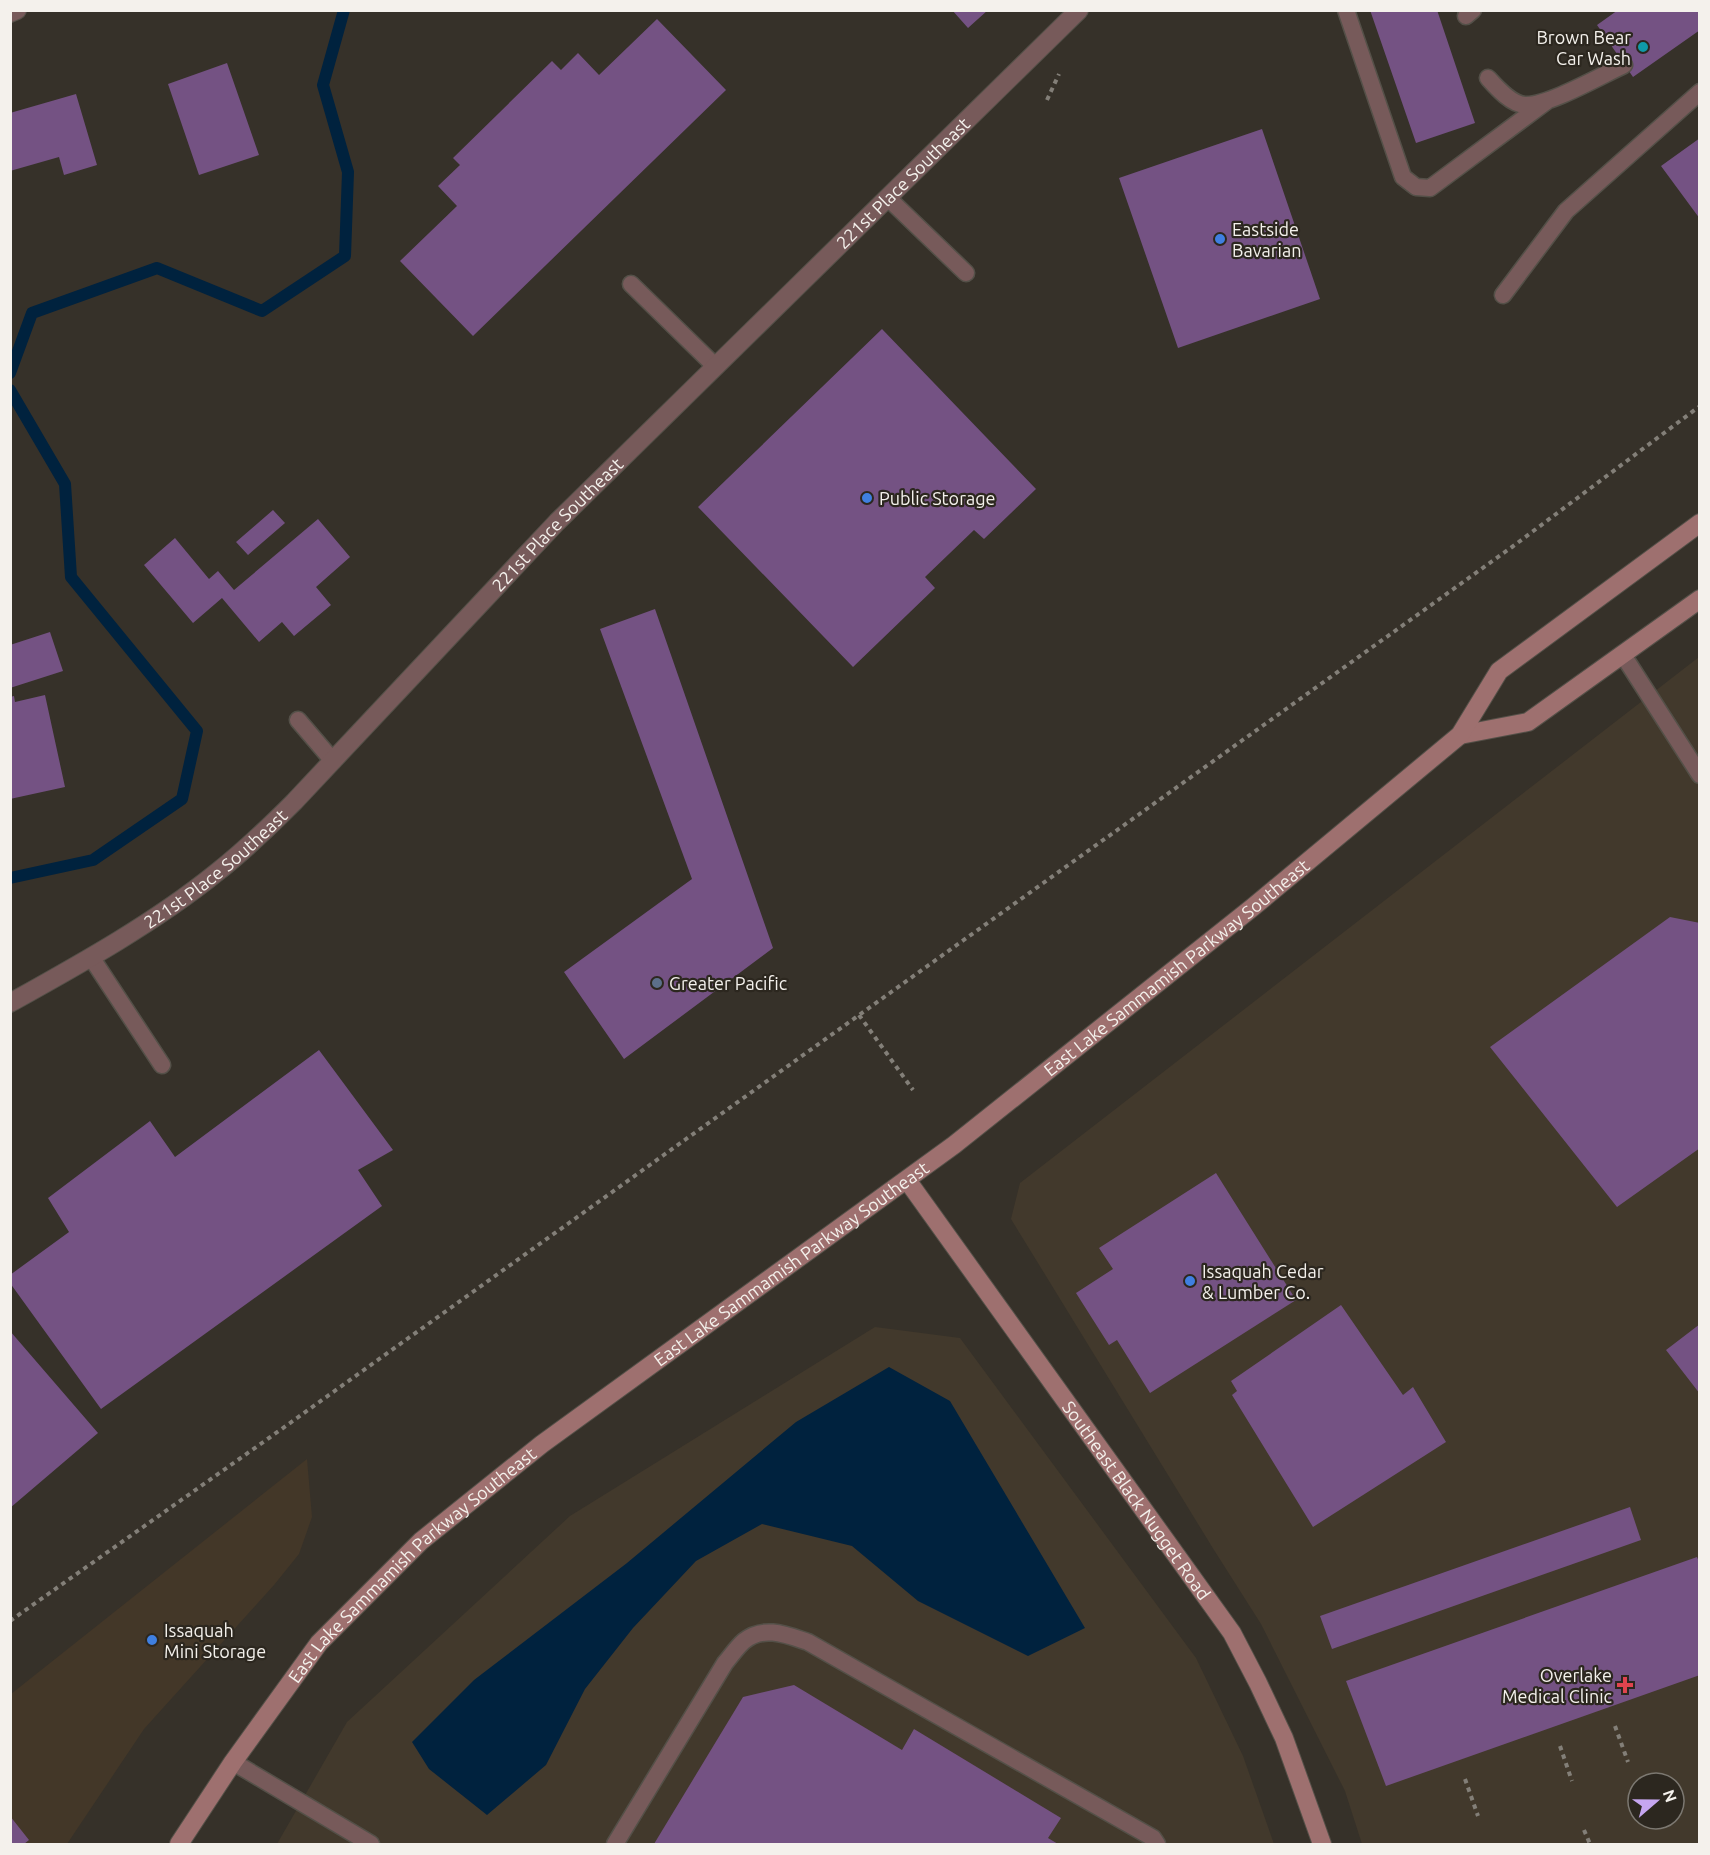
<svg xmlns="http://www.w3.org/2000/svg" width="1710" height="1855" font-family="Ubuntu,sans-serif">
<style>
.built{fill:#42392c;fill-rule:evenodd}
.industrial{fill:#433728}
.water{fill:#00223e}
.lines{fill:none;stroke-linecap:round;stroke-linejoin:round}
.stream{stroke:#00223e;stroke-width:12}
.building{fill:#745283}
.lane-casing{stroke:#545048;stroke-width:19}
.street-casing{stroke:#545048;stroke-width:20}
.secondary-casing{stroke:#545048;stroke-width:20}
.path{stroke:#837f78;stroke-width:4;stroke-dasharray:4.5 4.5;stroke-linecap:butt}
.lane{stroke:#775a5a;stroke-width:16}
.street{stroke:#775a5a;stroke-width:18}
.secondary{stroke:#9e706f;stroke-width:18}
.culture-dot{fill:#0f9aa8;stroke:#2c271f;stroke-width:2}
.shop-dot{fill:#3f7fe0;stroke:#2c271f;stroke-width:2}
.service-dot{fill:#5c6f8a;stroke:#2c271f;stroke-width:2}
.health-dot{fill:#e0444e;stroke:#2c271f;stroke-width:2}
.labels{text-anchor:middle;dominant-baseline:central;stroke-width:4.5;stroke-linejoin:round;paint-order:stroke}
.poi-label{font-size:18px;fill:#f4f1ec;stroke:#2c271f;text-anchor:start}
.street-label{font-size:18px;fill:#f4f1ec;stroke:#2c271f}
</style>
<rect width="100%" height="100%" fill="#363129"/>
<path class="built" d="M1699 657V1844H1362L1345 1791 1261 1624 1214 1550 1011 1219 1020 1183ZM1638 1783H1674V1819H1638Z
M875 1327 960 1338 1196 1658 1243 1756 1274 1844H277L347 1722 570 1516Z"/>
<path class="industrial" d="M307 1459 312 1517 299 1554 274 1585 144 1729 67 1844H11V1694Z"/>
<path class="water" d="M889 1367 950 1401 1085 1628 1028 1656 918 1601 852 1546 762 1524 696 1561 633 1628 585 1689 546 1765 487 1815 429 1769 412 1742 474 1680 627 1563 796 1422Z"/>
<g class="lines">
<path class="stream" d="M10 373 32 313 157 268 262 311 345 256 348 172 323 85 344 10
M10 390 65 484 71 577 197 731 182 799 93 860 10 878"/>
</g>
<path class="building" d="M952 10H988L968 28Z
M1370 10H1437L1475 123 1416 143Z
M1618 10H1700V30L1633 77 1597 25Z
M657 19 726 90 473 336 400 261 457 206 438 186 460 165 453 158 552 61 561 70 578 53 599 75Z
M227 63 259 155 199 175 168 84Z
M76 94 97 165 64 175 59 157 10 171V113Z
M1262 129 1320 299 1178 348 1119 178Z
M1700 138V219L1661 166Z
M882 329 1036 489 984 539 974 530 925 577 935 588 853 667 698 507Z
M273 510 285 523 248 555 236 542Z
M318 519 350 557 316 587 331 605 294 636 282 622 259 642 222 598 193 623 144 565 175 538 209 579 218 571 234 590Z
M655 609 773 948 624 1059 564 972 692 879 600 629Z
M50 632 63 671 10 688V645Z
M45 695 65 787 10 799V697L14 696 15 702Z
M1670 917 1700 923V1148L1617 1207 1490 1047Z
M319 1050 393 1150 358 1170 382 1206 101 1409 10 1283V1275L69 1232 48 1198 150 1121 175 1157Z
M1216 1173 1296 1300 1150 1393 1117 1340 1109 1345 1076 1293 1113 1269 1099 1248Z
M1341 1305 1403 1395 1413 1387 1446 1442 1313 1527 1232 1395 1237 1391 1231 1381Z
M1700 1324V1394L1666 1350Z
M10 1331 98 1433 10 1508Z
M1630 1507 1641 1540 1332 1649 1320 1616Z
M1697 1557 1700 1564V1675L1386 1786 1346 1681Z
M794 1685 902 1750 914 1729 1061 1818 1048 1838 1058 1844H654L743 1697Z
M10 1816 29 1840 24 1844H10Z"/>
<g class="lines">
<defs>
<path id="lane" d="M1346 10 1403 177 1416 187 1430 188 1547 101
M1466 16 1473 10
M1488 78C1497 88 1511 104 1525 105 1548 106 1602 75 1624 65
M888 198 966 273
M631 284 715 366
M1503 295 1566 211 1700 92
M1623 655 1700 775
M298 720 333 761
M91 957 162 1065
M233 1762 371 1844
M615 1844 725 1663C731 1656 737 1647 744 1641 764 1625 787 1635 808 1642L1153 1838 1157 1844"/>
<g id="street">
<path d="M10 13 17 10"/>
<path id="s1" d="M10 1003C80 964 154 923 216 873 244 851 269 827 294 802L557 522 1079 10"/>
</g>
<g id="secondary">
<path d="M1460 735 1528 722 1700 599"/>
<path id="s2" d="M907 1180 1232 1633 1258 1683 1284 1738 1322 1844"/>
<path id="s3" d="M179 1844 233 1762 319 1643 421 1541 542 1444 954 1145 1253 907 1460 735 1499 671 1700 523"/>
</g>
</defs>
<use href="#lane" class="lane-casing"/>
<use href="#street" class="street-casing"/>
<use href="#secondary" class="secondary-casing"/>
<path class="path" d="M1047 100 1059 74
M859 1015 913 1090
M10 1621 269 1438 1512 547 1700 406
M1615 1726 1628 1762
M1560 1746 1572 1781
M1465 1779 1478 1816
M1584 1830 1590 1844"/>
<use href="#lane" class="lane"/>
<use href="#street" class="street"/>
<use href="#secondary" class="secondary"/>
</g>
<circle class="culture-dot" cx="1643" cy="47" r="6"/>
<g class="shop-dot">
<circle cx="1220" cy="239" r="6"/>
<circle cx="867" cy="498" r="6"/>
<circle cx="1190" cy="1281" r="6"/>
<circle cx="152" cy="1640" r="6"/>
</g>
<circle class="service-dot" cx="657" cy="983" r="6"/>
<path class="health-dot" d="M1622 1676h6v6h6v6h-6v6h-6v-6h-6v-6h6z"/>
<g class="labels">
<g class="poi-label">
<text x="1631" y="37" text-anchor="end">Brown Bear<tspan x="1631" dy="21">Car Wash</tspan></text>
<text x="1232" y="229">Eastside<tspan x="1232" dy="21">Bavarian</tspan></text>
<text x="879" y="498">Public Storage</text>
<text x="669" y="983">Greater Pacific</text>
<text x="1202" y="1271">Issaquah Cedar<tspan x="1202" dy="21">&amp; Lumber Co.</tspan></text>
<text x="164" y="1630">Issaquah<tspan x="164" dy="21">Mini Storage</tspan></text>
<text x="1612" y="1675" text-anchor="end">Overlake<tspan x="1612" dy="21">Medical Clinic</tspan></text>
</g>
<g class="street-label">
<text stroke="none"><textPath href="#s1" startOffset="1218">221st Place Southeast</textPath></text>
<text stroke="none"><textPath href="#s1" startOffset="732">221st Place Southeast</textPath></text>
<text stroke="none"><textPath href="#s1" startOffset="246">221st Place Southeast</textPath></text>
<text stroke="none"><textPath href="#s3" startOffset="1338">East Lake Sammamish Parkway Southeast</textPath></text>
<text stroke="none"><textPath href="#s3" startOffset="852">East Lake Sammamish Parkway Southeast</textPath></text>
<text stroke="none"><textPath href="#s2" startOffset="394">Southeast Black Nugget Road</textPath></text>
<text stroke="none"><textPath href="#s3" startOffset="366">East Lake Sammamish Parkway Southeast</textPath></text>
</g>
</g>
<rect width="1710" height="1855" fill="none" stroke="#f4f1ec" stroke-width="24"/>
<g transform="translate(1656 1801) rotate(70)"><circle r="28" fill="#2c271f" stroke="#7c7871" stroke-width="1.5"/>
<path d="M0-4.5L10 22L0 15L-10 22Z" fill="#c6a6f0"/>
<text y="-9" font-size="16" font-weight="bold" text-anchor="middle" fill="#f4f1ec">N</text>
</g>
</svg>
